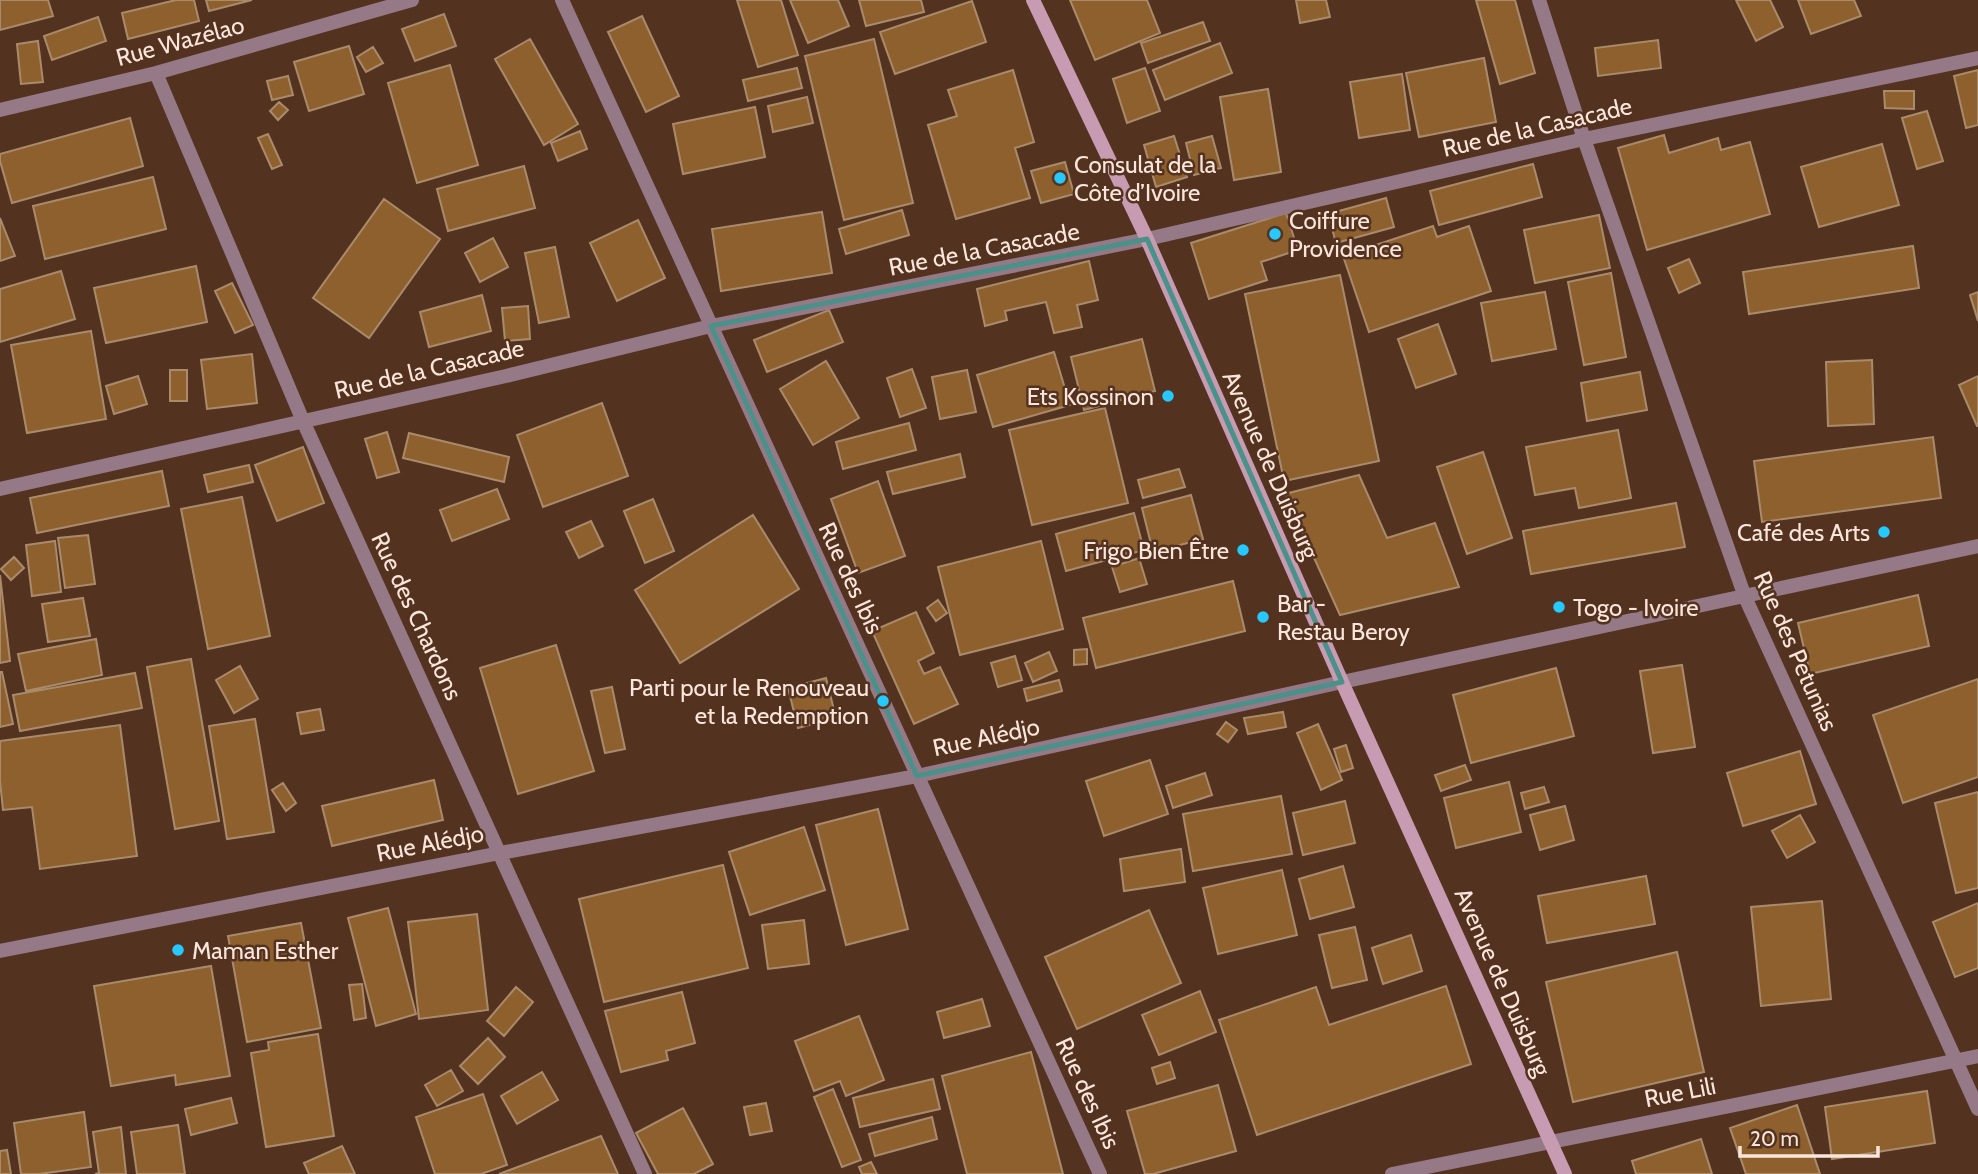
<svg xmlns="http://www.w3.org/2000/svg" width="1978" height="1174" font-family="Cabin,sans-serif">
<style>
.building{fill:#8d602d;stroke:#a98b6c;stroke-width:2}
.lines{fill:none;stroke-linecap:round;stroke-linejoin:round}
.street{stroke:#957987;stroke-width:14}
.secondary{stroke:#c79bb1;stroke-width:14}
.marked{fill:none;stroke:#4a9289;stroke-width:5;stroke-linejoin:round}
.poi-dot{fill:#26c9fe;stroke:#543220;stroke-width:2.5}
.labels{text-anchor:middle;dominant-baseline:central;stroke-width:5;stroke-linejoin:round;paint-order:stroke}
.street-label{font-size:24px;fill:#fce6db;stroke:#543220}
.poi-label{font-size:24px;fill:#fce6db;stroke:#543220;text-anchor:start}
</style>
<rect width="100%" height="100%" fill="#543220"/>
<path class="building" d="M0 0H48L53 16 0 30Z
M176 0H194L199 21 128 39 122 13Z
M206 0H252L209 11Z
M737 0H781L798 55 758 67Z
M790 0H838L849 26 808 43Z
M859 0H921L924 12 866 26Z
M1070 0H1147L1160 33 1095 60Z
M1296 0H1326L1330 17 1300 23Z
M1476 0H1515L1535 73 1500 84Z
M1736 0H1770L1783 27 1756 41Z
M1798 0H1854L1861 16 1811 34Z
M972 1 986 42 895 74 880 32Z
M444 14 456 46 415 61 402 29Z
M642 16 679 96 646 112 608 32Z
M98 17 106 41 52 60 44 36Z
M1203 22 1210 41 1148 63 1141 43Z
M530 39 578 124 544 145 495 59Z
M874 39 913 203 844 220 805 56Z
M1658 40 1661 68 1598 76 1595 48Z
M38 41 43 82 21 84 17 44Z
M1220 43 1232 73 1165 100 1153 70Z
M349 46 364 94 309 111 294 62Z
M373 47 383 63 366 72 357 57Z
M1484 58 1496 122 1419 137 1406 73Z
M450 65 478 165 417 183 388 83Z
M797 68 802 88 748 101 743 80Z
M1145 68 1160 111 1127 123 1113 79Z
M1013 70 1034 142 1015 148 1030 198 956 219 928 125 957 116 948 90Z
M1978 70V125L1966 128 1954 76Z
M1402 74 1410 130 1359 138 1350 82Z
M288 76 293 95 272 100 267 81Z
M1268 89 1281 172 1234 180 1220 97Z
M1884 91H1914V109L1885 108Z
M807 97 813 123 773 132 768 106Z
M279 102 288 110 278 120 270 111Z
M755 107 765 157 683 174 673 124Z
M1927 111 1943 161 1917 169 1902 118Z
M130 118 143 166 12 203 0 161V154Z
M580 131 587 149 558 161 551 143Z
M268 134 282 165 272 169 258 138Z
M1664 135 1669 153 1718 138 1721 150 1750 142 1770 214 1647 250 1618 148Z
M1174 136 1187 177 1156 187 1144 145Z
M1212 136 1221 168 1194 175 1186 143Z
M1882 144 1899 205 1819 227 1801 167Z
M1065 162 1074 194 1041 203 1031 171Z
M1533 164 1542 197 1439 225 1430 191Z
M524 166 535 208 448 231 437 189Z
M153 177 166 229 45 259 33 206Z
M1386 198 1394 227 1336 243 1328 214Z
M384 199 440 239 369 338 313 298Z
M902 210 909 235 846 254 839 229Z
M822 212 832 273 721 291 712 229Z
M1286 213 1298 250 1261 262 1267 280 1209 299 1191 243Z
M1599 215 1610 268 1535 283 1524 230Z
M0 218 15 256 0 261Z
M638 220 665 278 617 301 590 243Z
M1433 226 1437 237 1469 226 1491 291 1369 332 1343 256Z
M493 238 508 267 480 282 465 253Z
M1913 246 1919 288 1749 314 1743 272Z
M555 247 569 317 539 323 525 253Z
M1689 259 1700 283 1679 293 1668 268Z
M1089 261 1098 300 1077 305 1082 327 1054 333 1046 302 1005 311 1007 320 985 326 977 289Z
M196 266 207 322 106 343 94 288Z
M61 271 75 319 0 342V289Z
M1611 273 1626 357 1584 365 1568 282Z
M1340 275 1379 461 1284 481 1245 294Z
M232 283 253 325 235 333 215 291Z
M1545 292 1556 349 1492 361 1481 303Z
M1978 292V321L1970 295Z
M482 295 491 331 429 347 420 312Z
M528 306 530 339 505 341 502 308Z
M829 310 843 342 767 372 754 340Z
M1438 324 1456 374 1416 388 1398 339Z
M91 331 106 419 27 433 11 345Z
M1142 339 1155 391 1084 410 1071 357Z
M1054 352 1070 405 993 427 977 375Z
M252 354 257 403 207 409 201 360Z
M1872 360 1874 424 1828 426 1826 362Z
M826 361 859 418 813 445 780 389Z
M912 369 926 408 900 417 887 378Z
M170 370H187V401H170Z
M967 370 976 412 940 419 932 377Z
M1640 372 1647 410 1587 421 1581 383Z
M138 376 147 404 114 414 106 386Z
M1978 376V426H1977L1959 385Z
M602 403 628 476 543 507 517 435Z
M1105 408 1128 503 1032 525 1009 430Z
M909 423 916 450 843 469 836 442Z
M1618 430 1631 498 1579 508 1575 488 1535 495 1526 447Z
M387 432 399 472 377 478 365 439Z
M409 433 509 457 504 482 403 458Z
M1933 437 1941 498 1762 522 1754 461Z
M303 447 324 503 277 521 255 465Z
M1483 452 1512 538 1467 554 1437 467Z
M960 454 965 477 893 494 887 472Z
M249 465 253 482 208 492 204 475Z
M1179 469 1185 487 1143 498 1138 480Z
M162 471 169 506 37 533 30 498Z
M1359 475 1387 538 1435 523 1459 587 1340 615 1285 494Z
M878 481 905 556 858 573 831 499Z
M497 489 509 519 452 541 440 510Z
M1191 495 1203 539 1153 552 1142 508Z
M242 497 270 636 208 649 181 509Z
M653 499 674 551 645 563 624 511Z
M1676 503 1685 547 1531 574 1523 531Z
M1134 513 1144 550 1066 571 1056 534Z
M753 515 799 589 680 663 635 590Z
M591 521 603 546 579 558 566 532Z
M88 535 95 584 65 588 58 538Z
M55 541 61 592 32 596 26 545Z
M1041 541 1063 629 960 655 938 567Z
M14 557 24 568 11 580 1 569Z
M1139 558 1147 584 1120 592 1112 567Z
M0 575 10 661 0 663Z
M1233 581 1245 631 1096 668 1083 618Z
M1918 595 1929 646 1810 674 1798 623Z
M83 598 90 636 48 642 42 604Z
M938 600 947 613 936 621 927 608Z
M916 612 934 653 918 661 924 674 940 667 958 704 914 724 872 631Z
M96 639 102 675 26 691 18 654Z
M556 645 594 771 518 794 480 668Z
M1087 649V664L1074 665V650Z
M1049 652 1057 671 1033 682 1025 663Z
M1015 656 1022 680 998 687 991 663Z
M191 659 219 821 175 829 147 667Z
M1682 665 1695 747 1653 753 1640 671Z
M240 666 258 699 234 713 216 680Z
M1556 668 1574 736 1471 763 1453 695Z
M0 672H2L13 724 0 727Z
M135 673 142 708 20 731 13 695Z
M826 678 836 718 798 728 788 688Z
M1978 679V777L1903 803 1873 715Z
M1059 680 1062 691 1027 701 1024 689Z
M612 687 625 749 605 753 591 691Z
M320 709 324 730 301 734 297 713Z
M1283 712 1286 727 1248 734 1244 718Z
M255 719 274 832 227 839 209 726Z
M1226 722 1237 730 1228 742 1217 734Z
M1318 724 1342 780 1321 790 1297 733Z
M120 725 137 856 40 869 32 807 3 810 0 781V741Z
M1346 745 1353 768 1341 772 1334 749Z
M1800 751 1816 804 1743 826 1727 773Z
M1150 760 1168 814 1104 836 1086 781Z
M1465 765 1471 780 1441 791 1435 775Z
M1205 773 1212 795 1173 808 1166 786Z
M434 780 443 820 332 846 322 806Z
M1509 782 1521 832 1456 848 1444 798Z
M283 783 296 803 286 811 272 790Z
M1544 787 1549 802 1525 809 1521 793Z
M1978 792V888L1956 893 1935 803Z
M1281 796 1292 854 1193 871 1183 814Z
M1345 801 1355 843 1303 855 1293 813Z
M1565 806 1574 840 1540 850 1530 815Z
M878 809 908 929 846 945 816 825Z
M1800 815 1815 842 1787 858 1772 831Z
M804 827 825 890 750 915 729 852Z
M1181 849 1185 882 1124 891 1120 859Z
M723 865 748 968 604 1002 579 899Z
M1343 866 1354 907 1310 919 1299 879Z
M1282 870 1297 935 1218 954 1203 888Z
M1646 876 1655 924 1547 943 1538 896Z
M1822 901 1831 999 1761 1006 1751 907Z
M1978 903V968L1955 977 1933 922Z
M388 908 416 1014 376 1026 348 918Z
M1149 910 1181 983 1077 1029 1045 957Z
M477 914 488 1010 419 1019 408 922Z
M804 920 809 964 768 969 762 925Z
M301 923 321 1028 247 1042 228 936Z
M1355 927 1367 980 1332 988 1319 935Z
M1411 935 1422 971 1383 984 1372 948Z
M1677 952 1704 1072 1573 1102 1546 982Z
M211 966 230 1076 176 1085 175 1075 111 1086 94 986Z
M362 984 366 1018 354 1020 349 985Z
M1446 986 1471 1064 1257 1135 1219 1020 1316 987 1329 1025Z
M516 987 533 1002 504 1036 487 1021Z
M1200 991 1216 1032 1159 1055 1142 1015Z
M682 992 695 1043 666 1051 668 1060 621 1072 605 1011Z
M982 999 990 1026 944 1038 937 1012Z
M859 1016 884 1080 846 1096 840 1081 814 1091 795 1041Z
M318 1034 334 1136 266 1147 251 1053 269 1050 268 1042Z
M488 1038 505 1057 478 1084 460 1066Z
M1031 1052 1063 1174H967L942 1076Z
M1170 1062 1175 1078 1157 1084 1152 1068Z
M451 1070 463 1091 437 1106 425 1085Z
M542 1072 558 1100 517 1124 501 1096Z
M933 1079 940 1109 860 1127 853 1098Z
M1218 1085 1236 1151 1153 1174H1145L1127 1111Z
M833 1089 861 1160 842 1167 814 1097Z
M1927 1091 1935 1143 1832 1159 1825 1107Z
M483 1094 507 1165 481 1174H435L416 1117Z
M231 1098 237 1123 191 1135 185 1109Z
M766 1103 772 1131 750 1135 744 1107Z
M1797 1105 1820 1174H1746L1730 1128Z
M683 1108 713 1164 694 1174H658L636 1133Z
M84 1112 91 1167 39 1174H21L14 1123Z
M932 1117 937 1139 875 1156 869 1134Z
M178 1125 185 1174H137L131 1132Z
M121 1127 126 1174H95L99 1173 93 1132Z
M601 1136 618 1174H499Z
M1701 1139 1712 1174H1636L1632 1161Z
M342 1146 355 1174H309L304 1163Z
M7 1150 11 1174H0V1151Z
M871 1162 877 1174H862L859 1167Z"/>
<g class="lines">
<path class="street" d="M562 0 1100 1174
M1539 0 1584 139 1745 597 1978 1109
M156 73 303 421 645 1174
M0 110 156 73 412 0
M0 489 506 376 711 326 1147 239 1584 139 1978 58
M0 951 500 853 917 776 1342 682 1978 546
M1392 1174 1978 1056"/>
<path class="secondary" d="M1033 0 1147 239 1342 682 1565 1174"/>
</g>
<path class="marked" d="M1147 239 1342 682 917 776 711 326Z"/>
<g class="poi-dot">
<circle cx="1060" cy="178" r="7"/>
<circle cx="1275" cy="234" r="7"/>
<circle cx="1168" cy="396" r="7"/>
<circle cx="1884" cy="532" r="7"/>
<circle cx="1243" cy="550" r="7"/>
<circle cx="1559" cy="607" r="7"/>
<circle cx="1263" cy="617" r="7"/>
<circle cx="883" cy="701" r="7"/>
<circle cx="178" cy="950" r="7"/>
</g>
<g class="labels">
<g class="street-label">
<text transform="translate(180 41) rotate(-15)">Rue Wazélao</text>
<text transform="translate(1537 127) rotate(-13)">Rue de la Casacade</text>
<text transform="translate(984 249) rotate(-11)">Rue de la Casacade</text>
<text transform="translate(429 369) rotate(-13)">Rue de la Casacade</text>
<text transform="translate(1271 465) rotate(66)">Avenue de Duisburg</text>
<text transform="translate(851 578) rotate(65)">Rue des Ibis</text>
<text transform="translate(417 616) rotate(65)">Rue des Chardons</text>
<text transform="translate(1796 651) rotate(66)">Rue des Petunias</text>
<text transform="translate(986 737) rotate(-12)">Rue Alédjo</text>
<text transform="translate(430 843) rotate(-11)">Rue Alédjo</text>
<text transform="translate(1503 982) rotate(66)">Avenue de Duisburg</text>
<text transform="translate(1680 1092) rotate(-11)">Rue Lili</text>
<text transform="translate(1088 1093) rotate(65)">Rue des Ibis</text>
</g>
<g class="poi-label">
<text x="1074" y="164">Consulat de la<tspan x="1074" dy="28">Côte d’Ivoire</tspan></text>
<text x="1289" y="220">Coiffure<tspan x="1289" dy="28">Providence</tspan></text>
<text x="1154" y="396" text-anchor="end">Ets Kossinon</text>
<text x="1870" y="532" text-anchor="end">Café des Arts</text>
<text x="1229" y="550" text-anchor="end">Frigo Bien Être</text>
<text x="1277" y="603">Bar -<tspan x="1277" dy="28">Restau Beroy</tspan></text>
<text x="1573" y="607">Togo - Ivoire</text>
<text x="869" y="687" text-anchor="end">Parti pour le Renouveau<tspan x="869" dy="28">et la Redemption</tspan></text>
<text x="192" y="950">Maman Esther</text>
</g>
</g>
<path d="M1740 1146v10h138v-10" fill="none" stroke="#fce6db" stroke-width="3.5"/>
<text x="1750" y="1146" font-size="21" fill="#fce6db" stroke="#543220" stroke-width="5" paint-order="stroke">20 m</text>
</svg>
